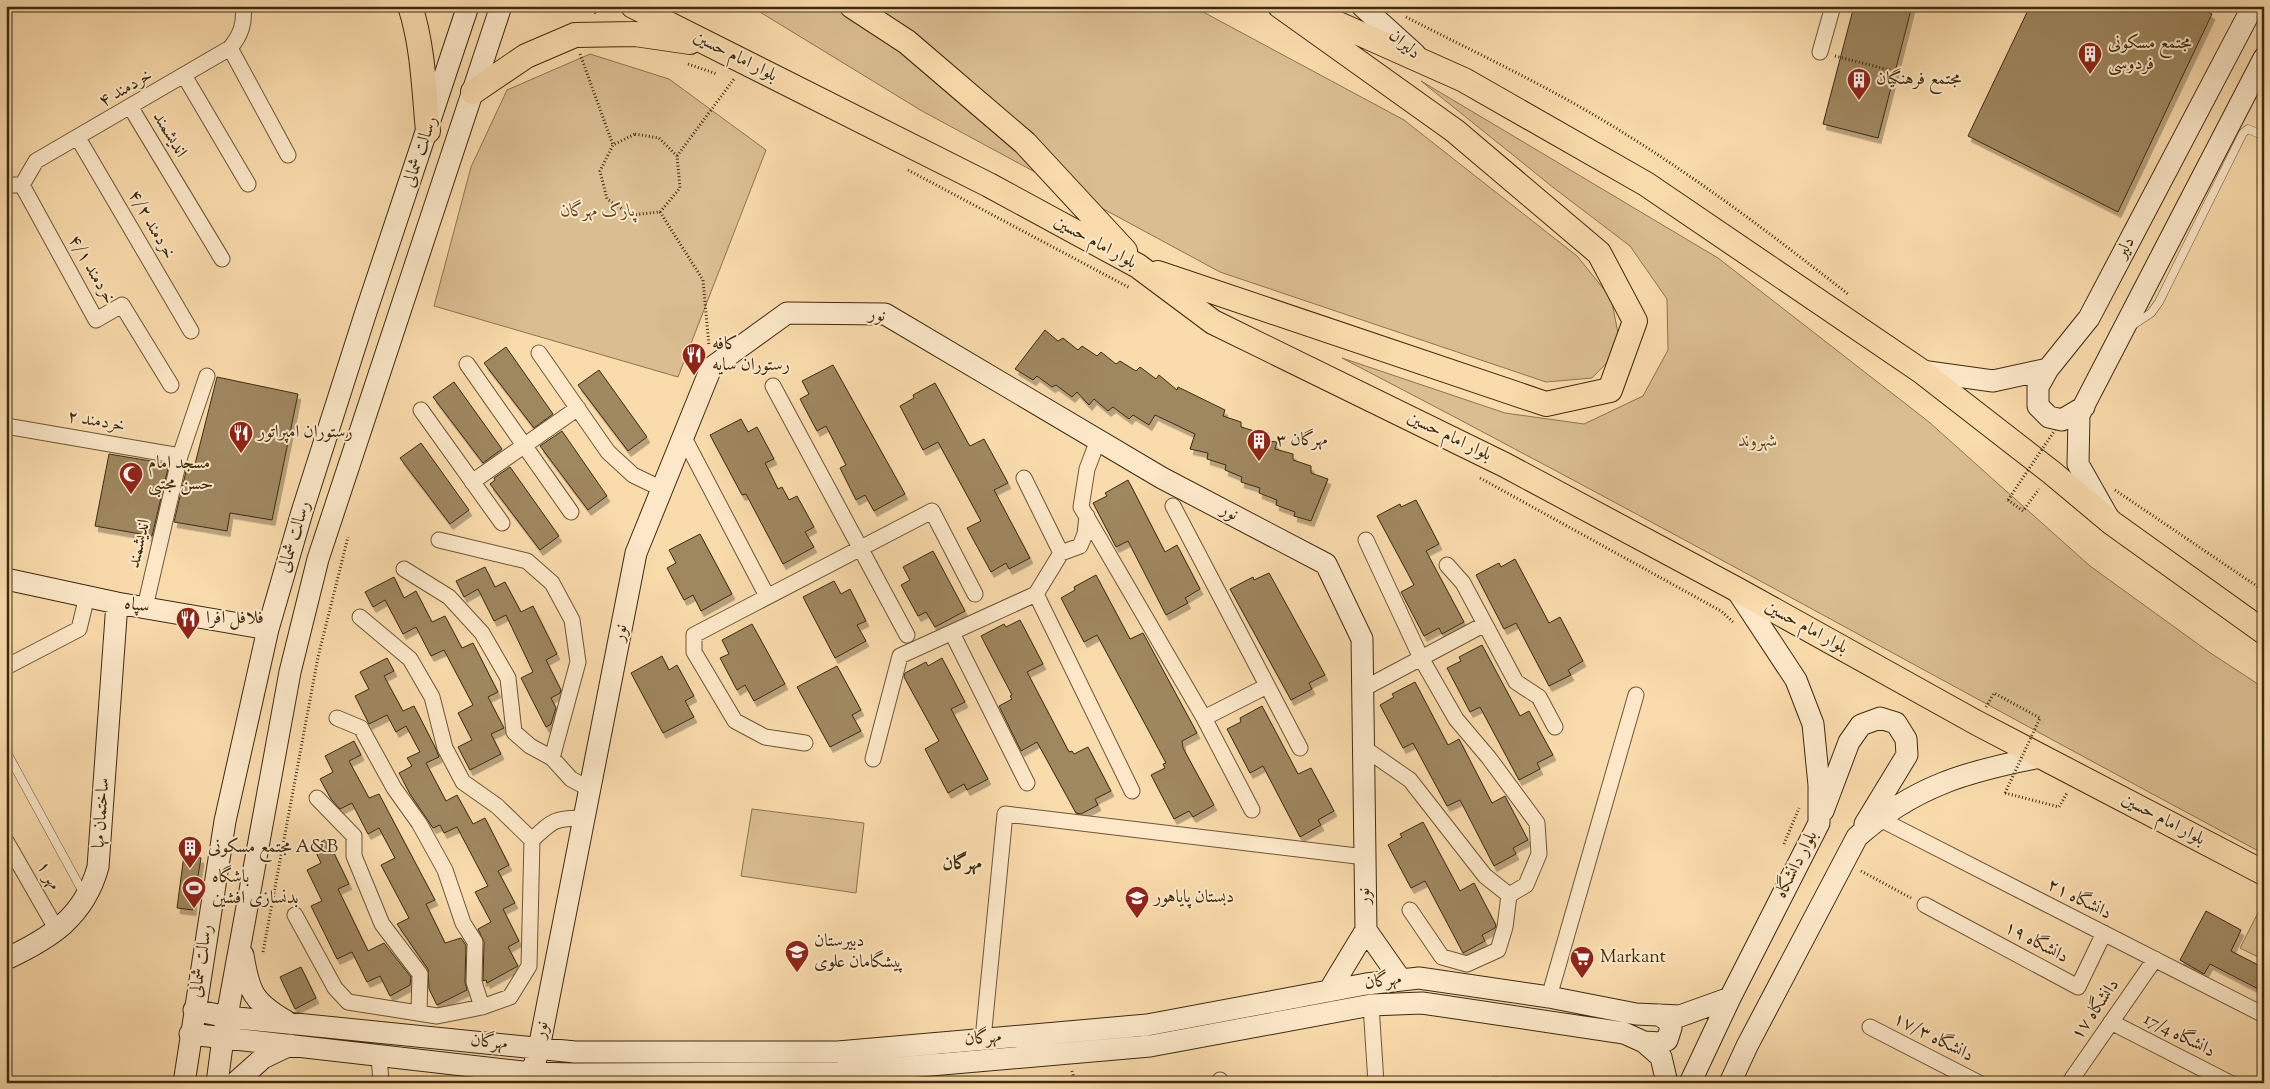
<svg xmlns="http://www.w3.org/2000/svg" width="2270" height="1089" font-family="'Sorts Mill Goudy',Amiri,serif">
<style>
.green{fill:#dabd91;stroke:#8c7450}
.building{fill:#9f8761;stroke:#3d2b10;filter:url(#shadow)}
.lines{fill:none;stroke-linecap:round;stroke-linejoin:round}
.lane-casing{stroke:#6c5737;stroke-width:9}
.street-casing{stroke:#6c5737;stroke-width:17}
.secondary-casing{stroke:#3d2b10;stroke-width:23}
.primary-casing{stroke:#3d2b10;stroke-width:26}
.path{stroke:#3d2b10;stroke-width:3;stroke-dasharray:1 2.5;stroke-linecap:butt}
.lane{stroke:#fce8c9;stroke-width:8}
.street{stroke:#fce8c9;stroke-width:15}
.secondary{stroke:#fce8c9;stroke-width:21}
.primary{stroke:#fadbac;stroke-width:24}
.path-bridge{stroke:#3d2b10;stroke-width:3;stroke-dasharray:1 2.5;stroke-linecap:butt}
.labels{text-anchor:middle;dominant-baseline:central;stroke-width:4;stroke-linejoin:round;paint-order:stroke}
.poi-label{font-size:18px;fill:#3d2b10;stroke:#fce8c9;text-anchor:start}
.street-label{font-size:18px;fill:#3d2b10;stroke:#fce8c9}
.park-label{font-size:18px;font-style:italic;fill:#5c482a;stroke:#fce8c9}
.neighbourhood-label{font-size:19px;font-weight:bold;fill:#3d2b10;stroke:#fce8c9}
</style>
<defs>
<filter id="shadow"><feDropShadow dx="3" dy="5.5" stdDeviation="0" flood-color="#0004"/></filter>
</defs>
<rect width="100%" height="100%" fill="#fadbac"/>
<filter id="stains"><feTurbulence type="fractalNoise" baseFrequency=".004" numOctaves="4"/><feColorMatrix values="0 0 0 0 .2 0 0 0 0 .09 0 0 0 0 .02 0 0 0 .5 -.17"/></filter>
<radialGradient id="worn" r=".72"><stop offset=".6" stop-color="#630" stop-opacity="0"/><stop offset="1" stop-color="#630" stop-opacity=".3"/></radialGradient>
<path class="green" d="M750 6H1192L1404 120 1577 256 1611 298 1621 348 1592 378 1546 382 1220 272 922 111Z
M590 54 669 79 766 150 678 377 434 306 471 167 507 90Z
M1421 81 1718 258 1929 422 2090 566 2209 652 2264 688V854C1956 689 1652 519 1342 358L1505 413 1584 424 1643 396 1668 350 1667 299 1630 246 1554 188Z
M752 809 864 823 856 893 741 876Z
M2260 909 2264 911V960L2240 948Z"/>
<path class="building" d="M1854 6H1912L1878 138 1823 124Z
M2030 6H2197L2212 14 2118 212 1968 136Z
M1045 330 1058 341 1063 338 1078 350 1082 346 1097 356 1101 352 1116 364 1120 361 1136 371 1140 367 1156 379 1159 375 1177 390 1178 387 1225 410 1223 416 1241 422V427L1261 433 1260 440 1277 442 1275 449 1293 454V460L1311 466V473L1328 479 1311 521 1294 516 1295 512 1276 505 1277 500 1259 493 1260 488 1241 482 1242 477 1225 470 1226 465 1207 459 1208 453 1190 449 1195 434 1155 415 1149 425 1133 415 1129 419 1113 407 1108 411 1094 399 1089 405 1077 392 1072 397 1056 385 1052 387 1037 376 1033 380 1015 369Z
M506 347 553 414 534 428 484 363Z
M833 365 905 494 874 511 865 495 856 500 840 468 846 465 826 426 817 431 800 399 809 394 802 381Z
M599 370 647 437 628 451 578 385Z
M217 377 298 394 272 520 230 513 227 531 174 522 187 467 194 468Z
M454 382 502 449 483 463 433 397Z
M935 383 968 443 970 446 984 439 1008 483 994 490 1030 558 1009 569 1006 563 991 572 967 528 981 521 938 442 923 450 900 406 914 398 913 395Z
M741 419 748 432 757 427 774 459 765 463 778 489 782 487 789 500 797 496 814 527 805 532 814 547 783 564 746 494 742 495 710 435Z
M562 431 607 496 588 510 540 446Z
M421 443 469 510 450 524 400 458Z
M109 454 169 464 152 536 95 526Z
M510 467 559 536 540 550 490 484 495 480 494 478Z
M1128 480 1165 552 1177 545 1200 589 1185 598 1188 603 1166 615 1128 541 1116 547 1093 503 1107 496 1105 493Z
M1416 500 1439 544 1426 551 1464 622 1442 634 1439 628 1424 636 1401 592 1414 585 1377 516 1400 504 1401 507Z
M700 534 732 594 701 611 693 595 684 600 667 568 676 563 669 550Z
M933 551 965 611 935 627 926 612 918 616 901 585 910 580 903 567Z
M1515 559 1549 623 1560 617 1583 661 1568 670 1571 675 1549 686 1516 623 1504 629 1476 575 1499 563 1501 567Z
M485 567 495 587 505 582 521 612 533 606 557 654 546 660 561 690 560 693 551 698 556 708 551 724 546 727 521 678 533 672 506 615 494 621 478 589 464 597 456 581Z
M1269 573 1325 675 1309 683 1312 689 1291 700 1230 589 1253 577 1254 580Z
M1096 575 1130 639 1143 633 1197 733 1182 741 1183 748 1214 805 1193 817 1189 811 1174 819 1151 775 1165 768 1163 764 1166 763 1097 635 1084 642 1061 598 1075 590 1074 587Z
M394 577 404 598 416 591 432 622 445 616 462 648 473 643 498 692 488 697 504 728 491 734 501 754 470 770 458 747 472 740 458 713 473 705 444 650 431 656 416 627 403 634 385 600 373 607 365 592Z
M834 581 841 594 850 589 866 621 857 625 866 641 835 658 803 597Z
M1020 620 1043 664 1027 672 1069 752 1072 751 1074 754 1088 747 1111 791 1095 799 1098 805 1081 814 1076 813 1037 742 1021 751 999 706 1012 699 1010 696 1012 695 981 636 1004 624 1006 627Z
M752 624 785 684 754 701 745 685 737 690 720 658 729 654 722 640Z
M1482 645 1520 716 1529 711 1553 755 1537 763 1540 769 1519 780 1480 707 1470 712 1447 668 1461 661 1459 657Z
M662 656 669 670 677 665 694 696 685 701 694 717 663 733 631 673Z
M387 658 394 671 384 676 403 711 414 706 435 747 439 757 426 763 446 801 457 795 473 824 485 818 509 865 498 871 515 903 503 909 519 941 508 947 518 966 487 983 486 980 483 981 484 942 478 929 491 922 475 892 488 886 457 827 444 833 440 825 433 828 410 794 399 773 412 766 407 758 420 752 406 726 396 732 387 715 369 724 355 696 369 689 360 672Z
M942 658 965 702 951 709 988 779 967 790 964 784 948 793 925 749 939 741 904 677 905 673 926 662 928 666Z
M837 666 861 710 852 715 861 731 830 747 797 687Z
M1415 682 1448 745 1459 739 1492 803 1505 796 1528 840 1513 848 1516 854 1494 866 1460 800 1447 806 1413 743 1403 748 1380 705 1394 697 1392 694Z
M1262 706 1298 774 1311 768 1334 811 1318 820 1321 825 1300 837 1263 766 1250 773 1227 729 1241 722 1240 718Z
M354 741 361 755 349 761 369 798 379 794 435 900 426 904 445 943 461 938 466 945 465 982 467 990 437 1005 429 989 428 969 397 924 409 918 381 865 395 858 379 828 368 834 352 803 340 809 331 799 320 779 333 772 325 756Z
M1423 822 1460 891 1474 883 1496 925 1495 928 1482 935 1485 941 1463 953 1425 881 1411 888 1388 845 1402 837 1400 834Z
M327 839 349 884 338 889 368 951 384 943 411 977 410 985 390 996 380 976 367 982 352 952 337 959 311 906 322 901 307 870 321 863 313 846Z
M184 855 201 858 197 882H195L193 910 177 908Z
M2206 911 2241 930 2231 951 2264 968V992L2210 964 2204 974 2180 960Z
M301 967 316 998 295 1009 280 977Z"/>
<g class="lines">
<defs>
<path id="lane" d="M2255 81 2264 94
M2133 325 2151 313 2159 302 2243 133 2248 129 2264 136
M6 751 84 894"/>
<path id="street" d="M230 48 288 155
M1820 52 1833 6
M185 77 248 184
M131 108 222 259
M78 138 191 331
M6 185H22L36 161 230 48C241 35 245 23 243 6
M22 185 96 320 122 305 171 385
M539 353 608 452 633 475 662 489
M467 364 571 512
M773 386 907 635
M421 410 502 523
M6 426 180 456
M683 436 767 596
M1098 440 1087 469 1081 507 1204 718 1252 810
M1024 478 1061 553 1080 546 1085 534 1087 516
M472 482 578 408
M1173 506 1300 748
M439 540 527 561 552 583 572 620 578 662 552 758
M1366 540 1421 658 1456 719 1489 758 1537 823 1539 854 1526 885 1509 895
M1061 553 1036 594 1132 791
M1447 565 1463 583 1516 682 1539 697 1555 727
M404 569 449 597 482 633 508 678 514 732 530 746 552 758 571 779 590 789
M145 607 180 456 207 376
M360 617 410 659 432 697 445 748 463 782 497 806 532 840
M952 633 1027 783
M6 667 79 629 87 596
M1363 689 1485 624
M337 718 361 728 394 788 419 823 445 870 463 923 475 942 474 982 482 1007
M1204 718 1267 686
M805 743 765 737 735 721 694 652V635L932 511 975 594
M1364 748 1410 780 1485 876 1509 895
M873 759 900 656 1036 594
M317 798 354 836V856L382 924 420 974 419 1013
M1878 818 2264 1015
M6 841 57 930
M1925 905 2078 987 2104 933
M1410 910 1442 957 1467 964 1498 950 1505 927 1509 895
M295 915 335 988 348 1002 437 1016 482 1007 510 997 529 966 532 840C553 820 555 818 584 818
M1549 997 1636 695
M1371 1005 1376 1083
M2111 1022 2230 1083
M1870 1027 1979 1083
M983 1039 1005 814 1365 857
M379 1055 381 1083
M1220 1080V1083
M2069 1083 2155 959"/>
<path id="secondary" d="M1362 6 1415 54
M2048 369 2038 387V406L2049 417 2062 420 2084 407
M1921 371 1993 381 2048 369 2089 318 2253 6
M2108 517 2078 464 2079 415 2264 58
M6 579 117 603 268 629
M1823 811 1849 742 1861 725 1880 718 1896 723 1906 739 1907 755 1865 824
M243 955C249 992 253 1002 286 1021
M6 959C51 938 84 917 98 867L117 603
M1329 991 1366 930 1401 980
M194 1010 227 1017 575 1052H838L1147 1025 1366 984 1419 978 1549 997 1636 1014 1680 1016 1730 998
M190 1034 532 1073 574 1074 839 1073 1150 1046 1371 1005 1422 1003 1624 1033 1644 1042 1661 1057 1667 1083
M1644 1042 1660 1043 1667 1040 1671 1028 1668 1021 1660 1015
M532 1073 539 1048 636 553 711 368 787 313 885 314 1162 478 1326 564 1362 639 1366 930
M184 1083 225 821 268 629 302 512 365 315 468 6
M217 1083 223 1038 290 672 318 559 501 6
M235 1083 263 1058 290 1045
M1690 1083 1730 998 1819 823V785L1813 724 1796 680 1736 589
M1730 1083 1747 1046 1857 837C1914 786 1968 771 2041 757"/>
<path id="primary" d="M410 6C423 45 424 90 428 131
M633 6 989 185 1138 266 1213 322 1505 465 1736 589 1977 723 2264 873
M852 6 907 42 1025 143 1125 251
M1298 6 1464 80 1646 184 1921 371 2051 472 2112 523 2264 632
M473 92 526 56 575 35 635 34 690 42
M1158 273 1546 404 1610 390 1635 321 1599 253 1455 131 1280 6"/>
</defs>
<use href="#lane" class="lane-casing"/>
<use href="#street" class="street-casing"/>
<use href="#secondary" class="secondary-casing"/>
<use href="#primary" class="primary-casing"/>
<path class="path" d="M593 6 596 15
M1406 17C1480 55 1556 90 1627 135 1704 183 1776 238 1848 294
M580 54 613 145
M1835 56 1901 73
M688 64 717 74
M635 134 659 138 677 156 680 188 660 212 631 215 607 199 600 171 613 145Z
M677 156 734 79
M908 170 1130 288
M660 212 703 280 709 346
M1480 478 1721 611 1733 622
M2115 490 2264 591
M2008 500 2023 511 2039 489
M1986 707 1994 693 2040 718
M2005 793 2059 807 2067 793
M1784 844 1799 808
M1861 871 1911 898
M263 952 318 657 348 537
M1072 1071 1075 1083
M1473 1083 1496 1077 1511 1083"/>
<use href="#lane" class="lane"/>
<use href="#street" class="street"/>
<use href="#secondary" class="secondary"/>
<use href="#primary" class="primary"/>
<path class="path-bridge" d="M2008 500 2055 430
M2005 793 2040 718"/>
</g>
<defs>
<symbol id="building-pin" viewBox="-11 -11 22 30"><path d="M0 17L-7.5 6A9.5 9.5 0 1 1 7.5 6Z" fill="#8f2418" stroke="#fce8c9"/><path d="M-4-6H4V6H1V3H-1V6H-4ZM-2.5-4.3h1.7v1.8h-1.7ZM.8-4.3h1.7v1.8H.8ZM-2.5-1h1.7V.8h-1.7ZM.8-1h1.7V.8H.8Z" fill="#fff"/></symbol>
<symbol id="restaurant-pin" viewBox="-11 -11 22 30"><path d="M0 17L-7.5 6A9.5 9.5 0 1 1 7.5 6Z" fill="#8f2418" stroke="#fce8c9"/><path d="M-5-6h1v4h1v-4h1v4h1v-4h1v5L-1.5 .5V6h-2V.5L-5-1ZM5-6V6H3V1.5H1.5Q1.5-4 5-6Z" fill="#fff"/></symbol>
<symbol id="mosque-pin" viewBox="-11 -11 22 30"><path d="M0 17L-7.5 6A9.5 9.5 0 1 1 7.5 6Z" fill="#8f2418" stroke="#fce8c9"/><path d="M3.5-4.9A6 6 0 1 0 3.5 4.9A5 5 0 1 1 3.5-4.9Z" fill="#fff"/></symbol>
<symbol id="stadium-pin" viewBox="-11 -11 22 30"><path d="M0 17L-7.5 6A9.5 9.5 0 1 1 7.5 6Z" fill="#8f2418" stroke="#fce8c9"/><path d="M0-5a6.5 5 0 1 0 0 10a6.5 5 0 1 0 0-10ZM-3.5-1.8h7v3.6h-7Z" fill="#fff"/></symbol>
<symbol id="school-pin" viewBox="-11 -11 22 30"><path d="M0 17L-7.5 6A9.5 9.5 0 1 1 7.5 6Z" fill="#8f2418" stroke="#fce8c9"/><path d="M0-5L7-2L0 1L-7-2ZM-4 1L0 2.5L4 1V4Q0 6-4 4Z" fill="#fff"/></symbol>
<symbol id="supermarket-pin" viewBox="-11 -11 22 30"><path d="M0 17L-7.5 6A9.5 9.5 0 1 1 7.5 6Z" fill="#8f2418" stroke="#fce8c9"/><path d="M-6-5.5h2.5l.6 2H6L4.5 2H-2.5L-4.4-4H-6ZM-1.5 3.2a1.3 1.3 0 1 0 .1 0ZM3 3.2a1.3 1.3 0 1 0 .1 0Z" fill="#fff"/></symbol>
</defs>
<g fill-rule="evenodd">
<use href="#building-pin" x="2076" y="40" width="28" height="38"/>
<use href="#building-pin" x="1845" y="66" width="28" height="38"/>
<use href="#restaurant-pin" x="680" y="341" width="28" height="38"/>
<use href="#restaurant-pin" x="227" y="419" width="28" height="38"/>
<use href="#building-pin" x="1245" y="427" width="28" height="38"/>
<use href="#mosque-pin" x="117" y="460" width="28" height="38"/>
<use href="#restaurant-pin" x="174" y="605" width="28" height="38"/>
<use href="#building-pin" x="176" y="834" width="28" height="38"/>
<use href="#stadium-pin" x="180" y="874" width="28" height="38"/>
<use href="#school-pin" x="1123" y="884" width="28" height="38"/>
<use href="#school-pin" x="783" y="938" width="28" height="38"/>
<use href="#supermarket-pin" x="1568" y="944" width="28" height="38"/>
</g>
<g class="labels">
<g class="poi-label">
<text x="2108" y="44">مجتمع مسکونی<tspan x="2108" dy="21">فردوسی</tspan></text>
<text x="1876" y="80">مجتمع فرهنگیان</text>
<text x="712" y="345">کافه<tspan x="712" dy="21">رستوران سایه</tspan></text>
<text x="258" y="433">رستوران امپراتور</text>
<text x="1276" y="441">مهرگان ۳</text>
<text x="148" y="464">مسجد امام<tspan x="148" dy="21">حسن مجتبی</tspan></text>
<text x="206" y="619">فلافل افرا</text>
<text x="208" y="848">مجتمع مسکونی A&amp;B</text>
<text x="212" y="878">باشگاه<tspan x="212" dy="21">بدنسازی افشین</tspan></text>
<text x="1154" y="898">دبستان پایاهور</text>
<text x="814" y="942">دبیرستان<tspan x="814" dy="21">پیشگامان علوی</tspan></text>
<text x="1600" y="958">Markant</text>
</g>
<g class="street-label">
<text transform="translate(1404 45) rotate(41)">دلیران</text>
<text transform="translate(735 57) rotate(27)">بلوار امام حسین</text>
<text transform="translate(126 89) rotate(-30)">خردمند ۴</text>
<text transform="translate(169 135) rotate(59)">اندیشمند</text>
<text transform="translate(421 152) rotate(-71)">رسالت شمالی</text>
<text transform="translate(151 225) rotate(60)">خردمند ۴/۲</text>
<text transform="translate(1095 243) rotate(29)">بلوار امام حسین</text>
<text transform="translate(2126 248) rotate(-62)">دلیر</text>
<text transform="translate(91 270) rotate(60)">خردمند ۴/۱</text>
<text transform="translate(877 316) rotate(9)">نور</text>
<text transform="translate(96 422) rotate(10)">خردمند ۲</text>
<text transform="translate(1449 437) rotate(26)">بلوار امام حسین</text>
<text transform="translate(1229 513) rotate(28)">نور</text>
<text transform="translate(295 537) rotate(-73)">رسالت شمالی</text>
<text transform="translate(140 544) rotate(-77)">اندیشمند</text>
<text transform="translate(137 606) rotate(9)">سپاه</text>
<text transform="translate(1806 628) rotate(29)">بلوار امام حسین</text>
<text transform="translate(621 633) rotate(-79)">نور</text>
<text transform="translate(102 813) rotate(-86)">ساختمان مها</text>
<text transform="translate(2163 820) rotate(28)">بلوار امام حسین</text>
<text transform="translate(1797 865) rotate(-63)">بلوار دانشگاه</text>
<text transform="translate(48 876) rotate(60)">مهر ۱</text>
<text transform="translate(1365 896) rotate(-91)">نور</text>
<text transform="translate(2079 900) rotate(27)">دانشگاه ۲۱</text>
<text transform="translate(2036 943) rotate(28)">دانشگاه ۱۹</text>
<text transform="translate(202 961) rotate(-81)">رسالت شمالی</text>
<text transform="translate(1383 982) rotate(-7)">مهرگان</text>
<text transform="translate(2096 1010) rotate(-55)">دانشگاه ۱۷</text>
<text transform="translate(542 1030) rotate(-79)">نور</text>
<text transform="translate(2179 1036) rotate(27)">دانشگاه 17/4</text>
<text transform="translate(1933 1038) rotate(27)">دانشگاه ۱۷/۳</text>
<text transform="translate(983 1039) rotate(-5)">مهرگان</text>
<text transform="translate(489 1043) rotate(6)">مهرگان</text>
</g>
<g class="park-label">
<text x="598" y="212">پارک مهرگان</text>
<text x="1758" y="442">شهروند</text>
</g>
<g class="neighbourhood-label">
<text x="962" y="864">مهرگان</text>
</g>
</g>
<rect width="2270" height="1089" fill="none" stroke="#fadbac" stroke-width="25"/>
<rect x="8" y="8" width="2255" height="1074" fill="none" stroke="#3d2b10" stroke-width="2.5"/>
<rect x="12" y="12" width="2245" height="1064" fill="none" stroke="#3d2b10"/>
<rect width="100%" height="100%" filter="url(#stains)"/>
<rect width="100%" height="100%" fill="url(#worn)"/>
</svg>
